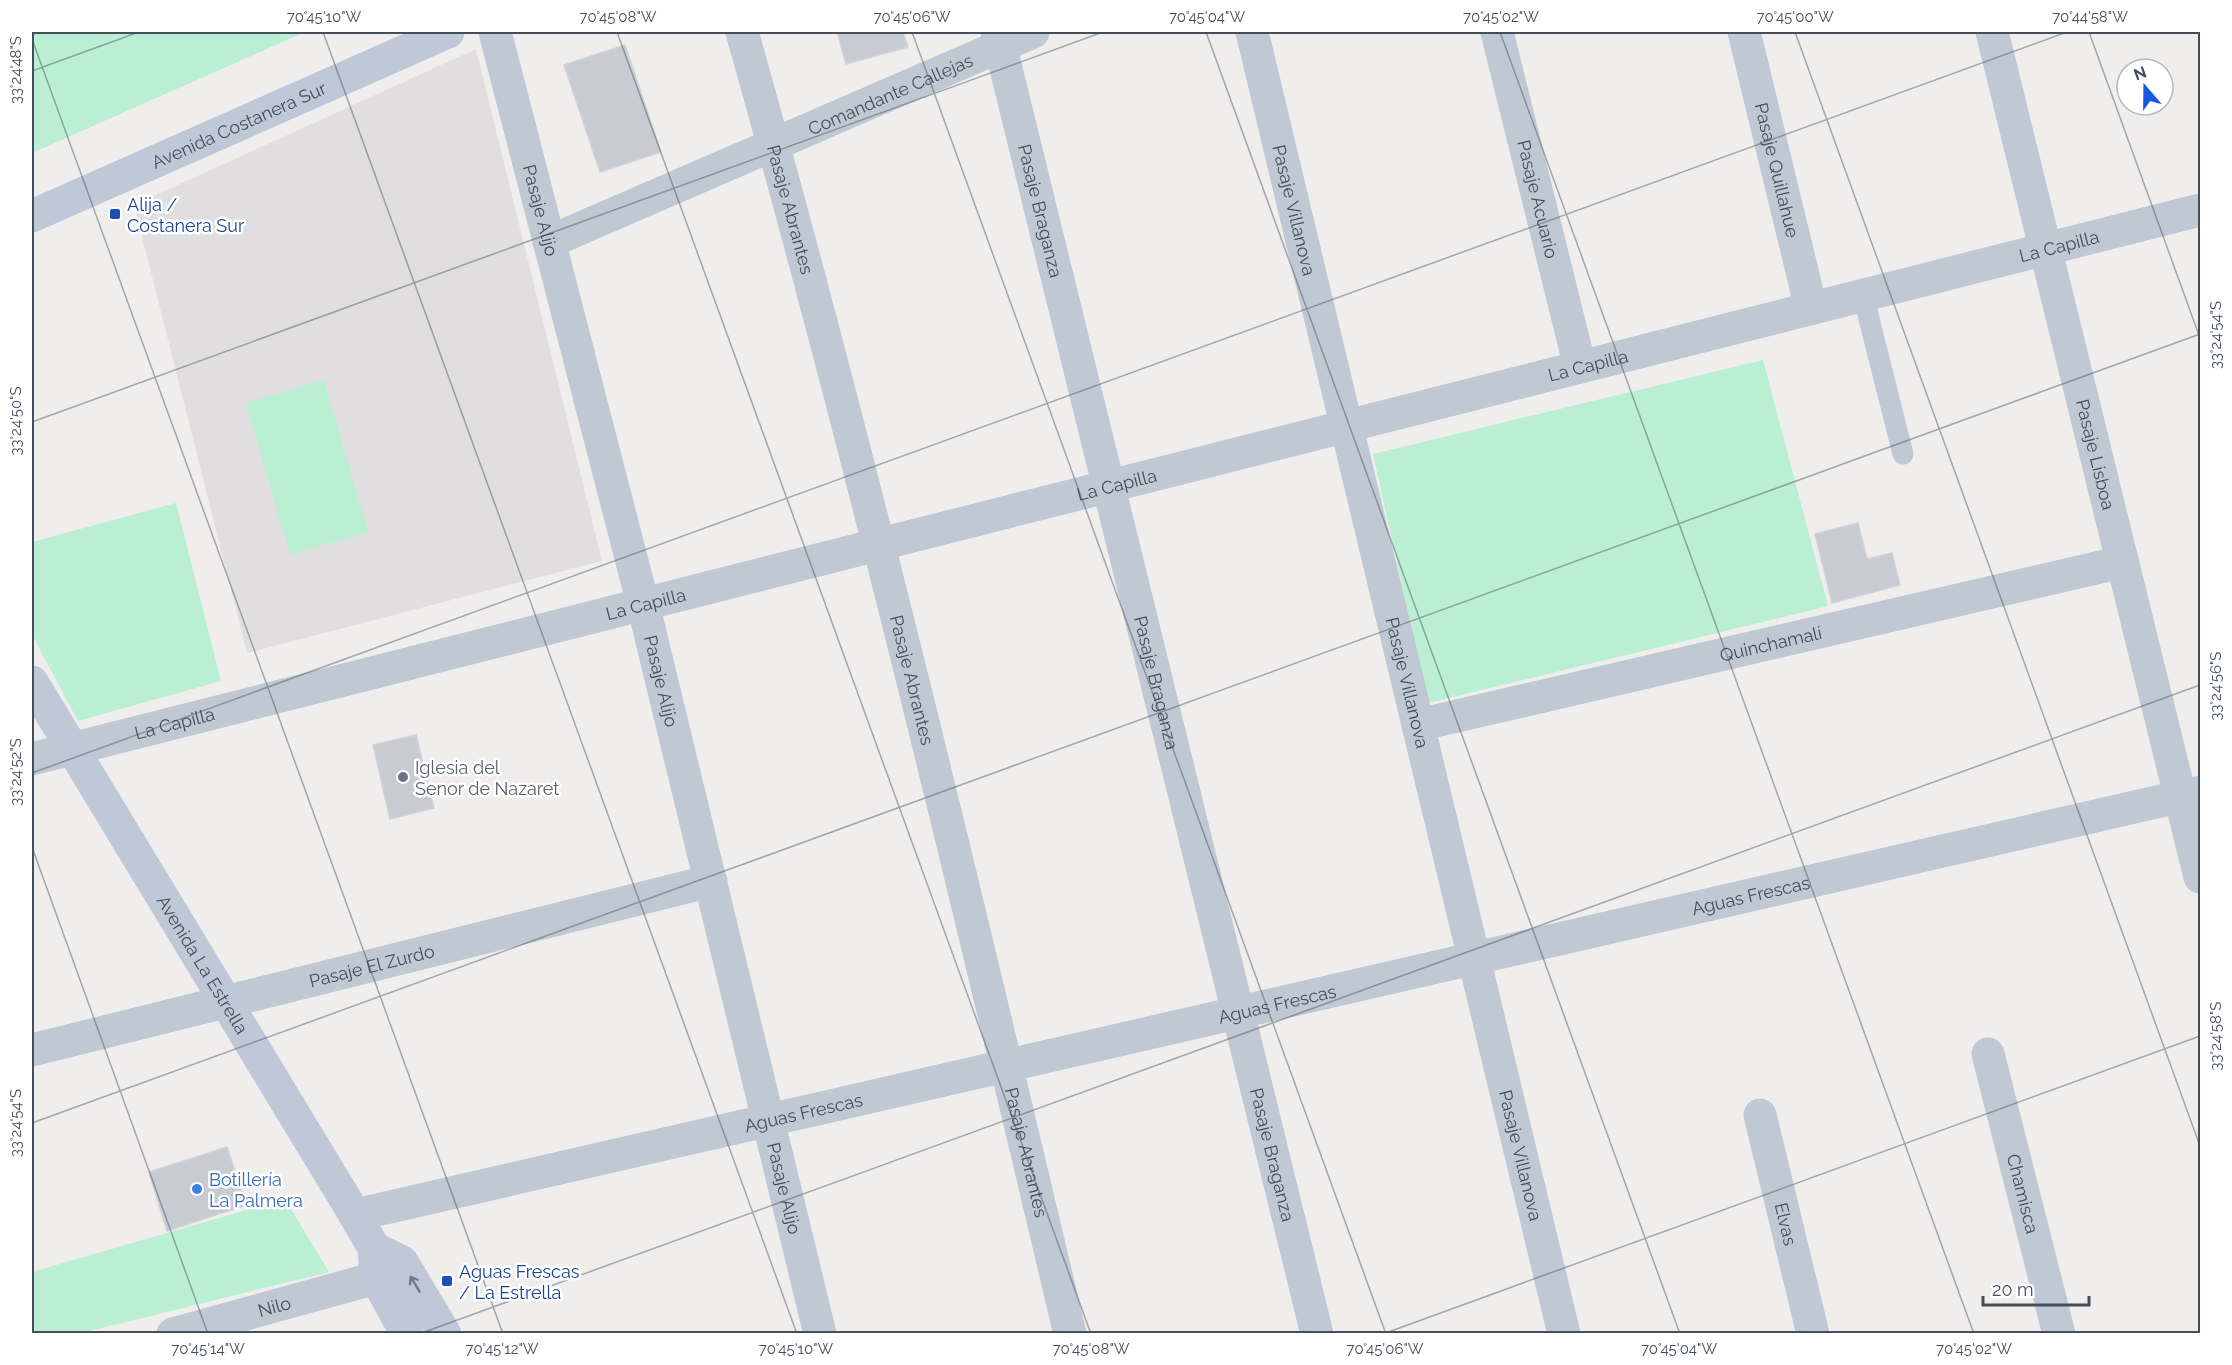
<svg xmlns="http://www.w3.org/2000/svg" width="2232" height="1365" font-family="Raleway,sans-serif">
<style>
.education{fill:#e1dedf}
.green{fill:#baefd4}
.building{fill:#c9cbd3;stroke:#d1d2d9;stroke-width:1.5}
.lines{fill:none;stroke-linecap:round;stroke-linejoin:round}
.path{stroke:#71cdaa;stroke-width:4;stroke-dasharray:4.5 3;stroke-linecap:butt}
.service{stroke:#c0c8d3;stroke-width:21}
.minor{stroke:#c0c8d3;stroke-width:33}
.tertiary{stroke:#c0c8d3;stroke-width:33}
.secondary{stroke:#bfc8d7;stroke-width:33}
.oneway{stroke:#707986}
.ticks{fill:none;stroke:#454e5b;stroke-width:1.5;stroke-opacity:0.45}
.transit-dot{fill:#1a4fb4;stroke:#fff;stroke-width:2}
.worship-dot{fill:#6b7280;stroke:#fff;stroke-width:2}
.shop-dot{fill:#3f7fe0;stroke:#fff;stroke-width:2}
.labels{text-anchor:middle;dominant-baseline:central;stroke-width:5;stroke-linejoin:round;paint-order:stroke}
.street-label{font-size:18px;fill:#454e5b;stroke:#fff}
.transit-label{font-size:18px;fill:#164399;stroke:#fff;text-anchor:start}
.worship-label{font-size:18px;fill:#5b616d;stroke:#fff;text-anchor:start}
.shop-label{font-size:18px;fill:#366cbe;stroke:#fff;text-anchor:start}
.neatline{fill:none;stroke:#454e5b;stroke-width:2}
.ticks-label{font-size:15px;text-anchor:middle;fill:#454e5b}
</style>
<rect width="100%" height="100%" fill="#f0eded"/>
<path class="education" d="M476 49 602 561 247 653 134 205Z"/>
<path class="green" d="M32 32H305L32 153Z
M1763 360 1828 606 1428 703 1373 454Z
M324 380 368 532 290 555 246 403Z
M176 503 221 681 78 721 32 635V542Z
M285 1199 329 1272 81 1333H32V1272Z"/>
<path class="building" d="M837 32H903L908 47 846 64Z
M625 45 661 152 600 172 564 65Z
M1858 523 1867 559 1892 553 1900 585 1832 603 1815 534Z
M416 735 434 808 390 819 373 745Z
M227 1147 246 1205 167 1231 149 1172Z"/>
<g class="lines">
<path class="path" d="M32 33 35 32"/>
<path class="service" d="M1863 295 1903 454"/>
<g class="minor">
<path id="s1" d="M495 32 643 604 820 1334"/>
<path id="s2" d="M742 32C863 462 967 898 1070 1334"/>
<path id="s3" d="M997 32 1317 1334"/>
<path id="s4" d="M1252 32 1564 1334"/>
<path id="s5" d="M1497 32 1580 367"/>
<path id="s6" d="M1744 32 1811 308"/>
<path id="s7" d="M1992 32 2200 877"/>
<path id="s8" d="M549 242 1033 32"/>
<path id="s9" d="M1418 725 2122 562"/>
<path id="s10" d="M32 1050 711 881"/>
<path id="s11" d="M1988 1054 2059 1334"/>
<path id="s12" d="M1760 1115 1813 1334"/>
<path id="s13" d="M355 1215 2200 792"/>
<path id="s14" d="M173 1334 376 1278"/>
</g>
<path class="tertiary" id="s15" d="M32 759 2200 210"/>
<g class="secondary">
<path id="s16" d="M32 216 448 32"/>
<path id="s17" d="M32 682 355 1215 374 1248 376 1278 407 1334"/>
<path d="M374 1248 402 1262 445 1334"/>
</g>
</g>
<defs><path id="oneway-shaft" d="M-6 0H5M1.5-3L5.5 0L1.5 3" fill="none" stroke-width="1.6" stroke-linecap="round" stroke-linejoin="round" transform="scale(1.5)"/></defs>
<use class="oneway" href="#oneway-shaft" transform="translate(415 1284) rotate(-121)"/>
<path class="ticks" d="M323 32 797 1334M617 32 1091 1334M912 32 1386 1334M1206 32 1680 1334M1500 32 1974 1334M1795 32 2200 1146M2089 32 2200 338M32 39 503 1334M32 71 139 32M32 422 1103 32M32 773 2067 32M32 847 208 1334M32 1123 2200 334M419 1334 2200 685M1383 1334 2200 1036"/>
<g class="transit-dot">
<rect x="109" y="208" width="12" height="12" rx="3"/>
<rect x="441" y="1275" width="12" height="12" rx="3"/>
</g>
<circle class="worship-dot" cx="403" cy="777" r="6"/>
<circle class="shop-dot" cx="197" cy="1189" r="6"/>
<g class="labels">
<g class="street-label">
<text stroke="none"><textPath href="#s8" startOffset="372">Comandante Callejas</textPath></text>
<text stroke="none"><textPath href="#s16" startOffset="226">Avenida Costanera Sur</textPath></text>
<text stroke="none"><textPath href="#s6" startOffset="142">Pasaje Quillahue</textPath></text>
<text stroke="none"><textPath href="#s5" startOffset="172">Pasaje Acuario</textPath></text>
<text stroke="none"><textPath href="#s2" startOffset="184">Pasaje Abrantes</textPath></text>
<text stroke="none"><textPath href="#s3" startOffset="184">Pasaje Braganza</textPath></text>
<text stroke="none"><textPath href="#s4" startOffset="183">Pasaje Villanova</textPath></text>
<text stroke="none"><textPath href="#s1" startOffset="184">Pasaje Alijo</textPath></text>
<text stroke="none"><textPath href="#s15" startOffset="2091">La Capilla</textPath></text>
<text stroke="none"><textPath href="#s15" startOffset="1605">La Capilla</textPath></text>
<text stroke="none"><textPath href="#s7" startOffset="435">Pasaje Lisboa</textPath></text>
<text stroke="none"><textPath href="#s15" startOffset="1119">La Capilla</textPath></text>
<text stroke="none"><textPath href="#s15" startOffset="633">La Capilla</textPath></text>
<text stroke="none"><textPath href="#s9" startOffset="362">Quinchamalí</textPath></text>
<text stroke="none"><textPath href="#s1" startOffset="670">Pasaje Alijo</textPath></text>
<text stroke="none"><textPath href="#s2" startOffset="670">Pasaje Abrantes</textPath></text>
<text stroke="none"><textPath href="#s3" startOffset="670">Pasaje Braganza</textPath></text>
<text stroke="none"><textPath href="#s4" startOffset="669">Pasaje Villanova</textPath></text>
<text stroke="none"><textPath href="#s15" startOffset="147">La Capilla</textPath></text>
<text stroke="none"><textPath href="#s13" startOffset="1432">Aguas Frescas</textPath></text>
<text stroke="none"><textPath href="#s10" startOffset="350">Pasaje El Zurdo</textPath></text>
<text stroke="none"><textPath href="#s17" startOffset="330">Avenida La Estrella</textPath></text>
<text stroke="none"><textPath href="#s13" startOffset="946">Aguas Frescas</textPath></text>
<text stroke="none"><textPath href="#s13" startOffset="460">Aguas Frescas</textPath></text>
<text stroke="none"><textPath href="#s2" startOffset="1156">Pasaje Abrantes</textPath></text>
<text stroke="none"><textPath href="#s3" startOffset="1156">Pasaje Braganza</textPath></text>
<text stroke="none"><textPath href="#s4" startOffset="1155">Pasaje Villanova</textPath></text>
<text stroke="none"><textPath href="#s1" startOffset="1192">Pasaje Alijo</textPath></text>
<text stroke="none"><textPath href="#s11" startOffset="144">Chamisca</textPath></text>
<text stroke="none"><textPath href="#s12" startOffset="112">Elvas</textPath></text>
<text stroke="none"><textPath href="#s14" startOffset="105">Nilo</textPath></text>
</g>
<g class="transit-label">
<text x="127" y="204">Alija /<tspan x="127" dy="21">Costanera Sur</tspan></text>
<text x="459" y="1271">Aguas Frescas<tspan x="459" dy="21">/ La Estrella</tspan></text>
</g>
<g class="worship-label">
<text x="415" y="767">Iglesia del<tspan x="415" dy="21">Senor de Nazaret</tspan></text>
</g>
<g class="shop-label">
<text x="209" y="1179">Botillería<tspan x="209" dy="21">La Palmera</tspan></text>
</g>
</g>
<rect width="2232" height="1365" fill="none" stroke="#ffffff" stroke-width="66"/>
<g transform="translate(2145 87) rotate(340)"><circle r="28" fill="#ffffff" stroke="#b5b8bd" stroke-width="1.5"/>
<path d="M0-4.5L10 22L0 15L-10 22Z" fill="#1659e1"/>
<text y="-9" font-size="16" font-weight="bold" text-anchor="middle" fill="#454e5b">N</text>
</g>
<path d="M1983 1296v9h106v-9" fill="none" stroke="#454e5b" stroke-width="3"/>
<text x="1992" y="1296" font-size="18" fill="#454e5b" stroke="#ffffff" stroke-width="4.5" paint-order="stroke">20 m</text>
<rect x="33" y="33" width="2166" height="1299" class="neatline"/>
<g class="ticks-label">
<text x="324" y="22">70°45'10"W</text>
<text x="618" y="22">70°45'08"W</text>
<text x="912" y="22">70°45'06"W</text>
<text x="1207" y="22">70°45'04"W</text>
<text x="1501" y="22">70°45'02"W</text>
<text x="1795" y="22">70°45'00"W</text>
<text x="2090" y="22">70°44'58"W</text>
<text transform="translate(16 70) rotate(-90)" y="5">33°24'48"S</text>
<text transform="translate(2216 335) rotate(-90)" y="5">33°24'54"S</text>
<text transform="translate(16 421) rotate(-90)" y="5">33°24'50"S</text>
<text transform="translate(2216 686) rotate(-90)" y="5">33°24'56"S</text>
<text transform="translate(16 772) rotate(-90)" y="5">33°24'52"S</text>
<text transform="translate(2216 1036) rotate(-90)" y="5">33°24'58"S</text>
<text transform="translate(16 1123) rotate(-90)" y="5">33°24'54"S</text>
<text x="208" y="1354">70°45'14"W</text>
<text x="502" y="1354">70°45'12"W</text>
<text x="796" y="1354">70°45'10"W</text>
<text x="1091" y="1354">70°45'08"W</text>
<text x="1385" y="1354">70°45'06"W</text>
<text x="1679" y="1354">70°45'04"W</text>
<text x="1974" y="1354">70°45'02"W</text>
</g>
</svg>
